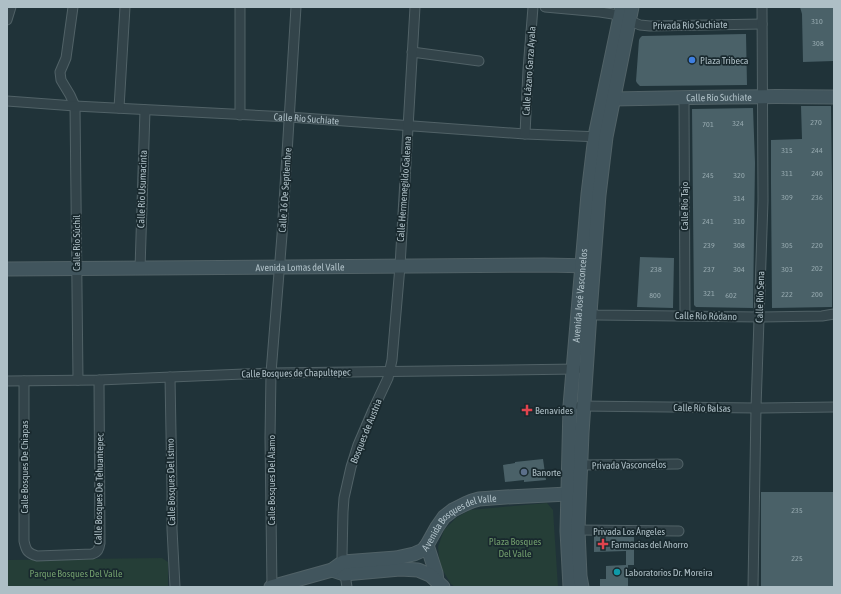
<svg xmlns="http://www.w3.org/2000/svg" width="841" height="594" font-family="'Asap Condensed',sans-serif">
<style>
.green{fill:#253e37}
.building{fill:#4a6168}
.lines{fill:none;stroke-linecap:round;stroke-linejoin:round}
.street-casing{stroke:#516267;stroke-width:11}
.secondary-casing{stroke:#516267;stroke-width:15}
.street{stroke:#33444a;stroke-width:9}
.secondary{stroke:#41555d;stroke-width:13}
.shop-dot{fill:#3f7fe0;stroke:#19292e;stroke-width:1.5}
.health-dot{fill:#e0444e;stroke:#19292e;stroke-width:1.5}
.service-dot{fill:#5c6f8a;stroke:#19292e;stroke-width:1.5}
.culture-dot{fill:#0f9aa8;stroke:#19292e;stroke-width:1.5}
.labels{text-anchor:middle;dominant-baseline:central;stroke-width:3.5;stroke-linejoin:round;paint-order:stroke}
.number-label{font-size:8px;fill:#95a8ae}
.street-label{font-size:10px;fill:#aebfc6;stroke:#19292e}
.poi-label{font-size:10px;fill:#aebfc6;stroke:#19292e;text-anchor:start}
.park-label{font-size:10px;fill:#719d6c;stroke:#19292e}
</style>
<rect width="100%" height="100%" fill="#203339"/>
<path class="green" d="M547 503 553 510 558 587H455L451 584 440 566 438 547 444 530 456 518 470 510Z
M162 558 168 562V587H7V560Z"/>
<path class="building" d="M800 7H833L834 61 803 62 802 14Z
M746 34 747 85 640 86 637 83 636 81 639 40 640 38 642 36Z
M801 106H831L832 185V307L772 308 771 184V140L802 139Z
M753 108 755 163 753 308 696 307 694 305 692 109Z
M640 257 674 258 673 308 637 307Z
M543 459 546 480 524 482V480L505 482 503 465 515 463V462Z
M761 492H833L834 587H761Z
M594 536 634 537V565H628V587H600V579H606V566L626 565V551L594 552Z"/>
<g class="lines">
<defs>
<g id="street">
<path d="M73 7 66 58 60 72 61 80 70 95 75 106 78 380"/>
<path d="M240 7V115"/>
<path d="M545 7 600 12 613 14 640 25 650 26 762 24"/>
<path d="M7 20 11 7"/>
<path d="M412 52 479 61"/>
<path d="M684 97 685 315"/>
<path id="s1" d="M7 101 75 106 289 117 525 134 601 137"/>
<path d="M119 108 125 7"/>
<path d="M525 134 528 70 533 7"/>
<path d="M140 269 145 110"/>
<path d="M586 312 597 315 759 317 822 316 834 314"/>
<path d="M170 377 172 490V529L175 587"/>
<path d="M7 381 99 380 271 373 577 369"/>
<path d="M24 381V541C26 550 27 553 37 556L92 554C98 552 99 549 100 543L99 380"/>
<path d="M580 406 756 408 834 407"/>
<path d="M581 465 678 464"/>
<path d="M578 530 679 531"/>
<path d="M272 587 270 438 271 373 282 235 296 7"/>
<path d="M347 587 342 556 343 512 344 498 351 467 358 445 373 410 388 378 392 360 400 266 415 7"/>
<path d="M753 587 756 408 763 201 762 7"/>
</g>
<g id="secondary">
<path id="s2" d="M606 99H613C687 97 760 96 834 97"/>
<path id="s3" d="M7 269 544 265 593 266"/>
<path d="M427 545 436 573 437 581"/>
<path d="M332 570 344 574 400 569 418 570 430 575 443 587"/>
<path id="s4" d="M271 587 332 570 343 562 396 558 414 554 423 550 427 545 437 527 444 517 453 510 465 504 472 501 479 499 506 497 568 494 572 502"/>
<path id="s5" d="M570 587 567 531 570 406 588 194 595 136 622 7"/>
<path d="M582 587 580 576 578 530 582 433 590 313 599 195 606 137 632 7"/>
</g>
</defs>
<use href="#street" class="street-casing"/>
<use href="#secondary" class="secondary-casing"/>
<use href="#street" class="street"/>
<use href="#secondary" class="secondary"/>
</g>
<circle class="shop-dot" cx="692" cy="60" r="4"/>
<g class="health-dot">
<path d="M525 404h4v4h4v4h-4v4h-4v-4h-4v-4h4z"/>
<path d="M601 538h4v4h4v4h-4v4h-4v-4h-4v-4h4z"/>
</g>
<circle class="service-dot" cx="524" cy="472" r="4"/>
<circle class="culture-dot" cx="617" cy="572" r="4"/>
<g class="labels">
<g class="number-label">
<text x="817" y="21">310</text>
<text x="818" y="43">308</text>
<text x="816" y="122">270</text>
<text x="738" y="123">324</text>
<text x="708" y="124">701</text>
<text x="787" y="150">315</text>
<text x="817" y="150">244</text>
<text x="787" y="173">311</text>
<text x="817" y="173">240</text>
<text x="708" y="175">245</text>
<text x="739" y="175">320</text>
<text x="787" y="197">309</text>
<text x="817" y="197">236</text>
<text x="739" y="198">314</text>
<text x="708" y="221">241</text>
<text x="739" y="221">310</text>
<text x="709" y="245">239</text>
<text x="739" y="245">308</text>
<text x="787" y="245">305</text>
<text x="817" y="245">220</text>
<text x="817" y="268">202</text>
<text x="656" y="269">238</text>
<text x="709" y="269">237</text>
<text x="739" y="269">304</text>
<text x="787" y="269">303</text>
<text x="709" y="293">321</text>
<text x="787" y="294">222</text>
<text x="817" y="294">200</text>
<text x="655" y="295">800</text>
<text x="731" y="295">602</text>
<text x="797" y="510">235</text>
<text x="797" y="558">225</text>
</g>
<g class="street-label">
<text transform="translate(690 25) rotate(-1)">Privada Río Suchiate</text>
<text transform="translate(529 71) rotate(-86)">Calle Lázaro Garza Ayala</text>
<text stroke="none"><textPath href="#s2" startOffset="113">Calle Río Suchiate</textPath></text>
<text stroke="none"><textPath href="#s1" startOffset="300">Calle Río Suchiate</textPath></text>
<text transform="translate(142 189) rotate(-88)">Calle Río Usumacinta</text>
<text transform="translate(404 189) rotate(-86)">Calle Hermenegildo Galeana</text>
<text transform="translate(285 190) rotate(-86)">Calle 16 De Septiembre</text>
<text transform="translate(684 206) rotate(-90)">Calle Río Tajo</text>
<text transform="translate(76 243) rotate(-90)">Calle Río Súchil</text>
<text stroke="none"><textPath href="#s3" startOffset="293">Avenida Lomas del Valle</textPath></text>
<text stroke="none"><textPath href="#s5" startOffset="292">Avenida José Vasconcelos</textPath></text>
<text transform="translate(760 297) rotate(-88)">Calle Río Sena</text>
<text transform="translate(706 316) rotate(1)">Calle Río Ródano</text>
<text transform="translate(296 373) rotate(-1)">Calle Bosques de Chapultepec</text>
<text transform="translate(702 408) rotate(1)">Calle Río Balsas</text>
<text transform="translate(366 431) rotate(-68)">Bosques de Austria</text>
<text transform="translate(629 465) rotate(-1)">Privada Vasconcelos</text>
<text transform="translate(24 467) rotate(-90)">Calle Bosques De Chiapas</text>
<text transform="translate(271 480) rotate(-90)">Calle Bosques Del Álamo</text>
<text transform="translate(171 482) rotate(-91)">Calle Bosques Del Istmo</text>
<text transform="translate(99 489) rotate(-89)">Calle Bosques De Tehuantepec</text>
<text stroke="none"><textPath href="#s4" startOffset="207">Avenida Bosques del Valle</textPath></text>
<text x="629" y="531">Privada Los Ángeles</text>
</g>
<g class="poi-label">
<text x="700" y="60">Plaza Tribeca</text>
<text x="535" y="410">Benavides</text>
<text x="532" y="472">Banorte</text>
<text x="611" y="544">Farmacias del Ahorro</text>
<text x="625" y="572">Laboratorios Dr. Moreira</text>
</g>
<g class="park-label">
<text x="515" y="541">Plaza Bosques<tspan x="515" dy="12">Del Valle</tspan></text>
<text x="76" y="573">Parque Bosques Del Valle</text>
</g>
</g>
<rect width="841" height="594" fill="none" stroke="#aebfc6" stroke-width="16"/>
</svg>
